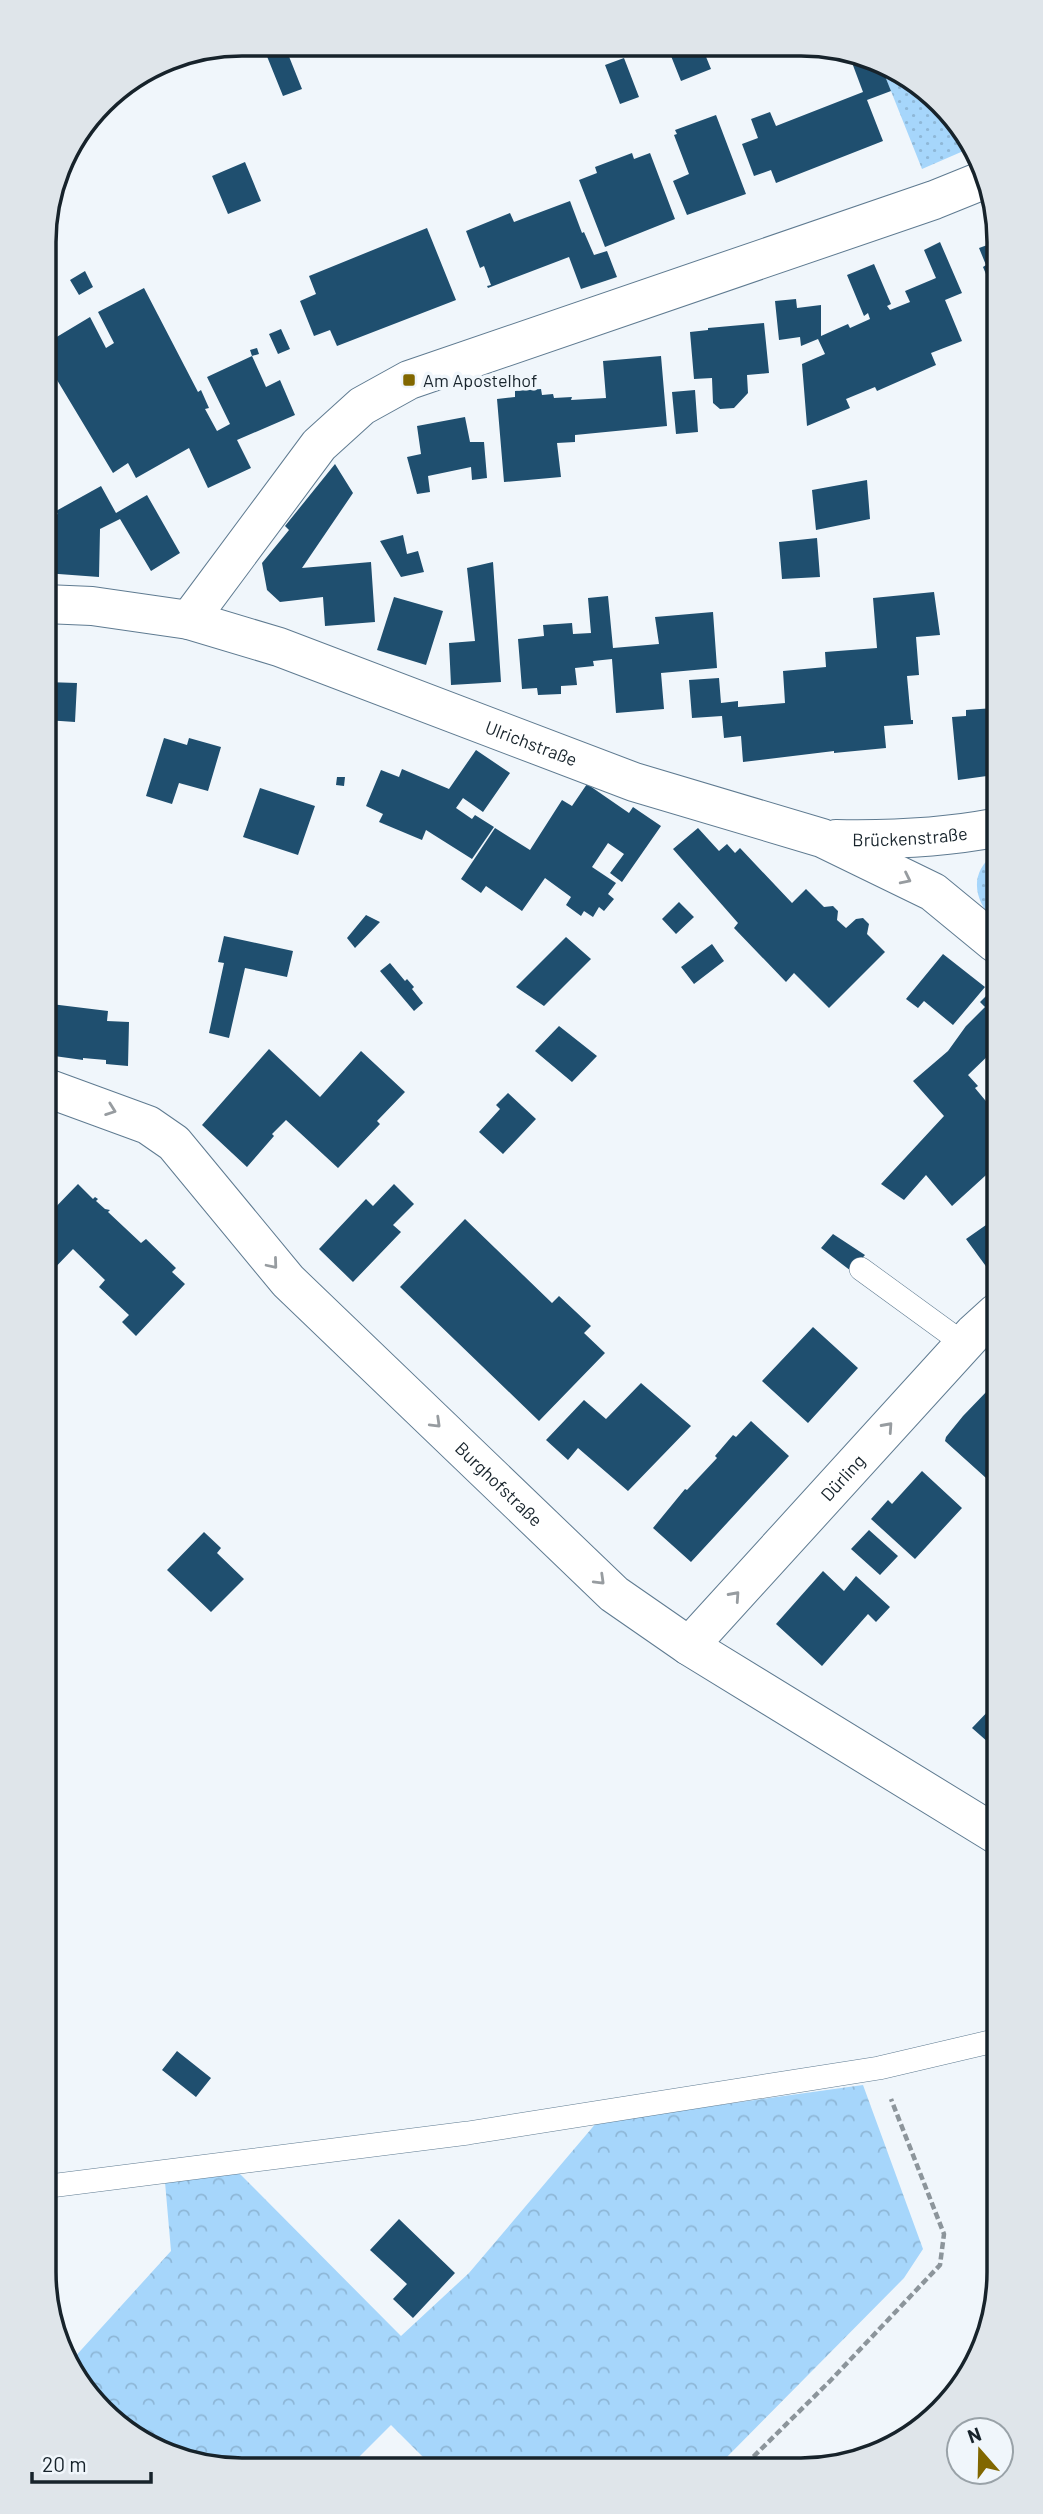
<svg xmlns="http://www.w3.org/2000/svg" width="1043" height="2514" font-family="Barlow,sans-serif">
<style>
.grass{fill:url(#grass-dots)}
.forest{fill:url(#forest-crowns)}
.building{fill:#1f4f6f}
.lines{fill:none;stroke-linecap:round;stroke-linejoin:round}
.lane-casing{stroke:#5f7b91;stroke-width:24}
.street-casing{stroke:#5f7b91;stroke-width:40}
.path{stroke:#8c959b;stroke-width:4.5;stroke-dasharray:7 3.5;stroke-linecap:butt}
.lane{stroke:#fff;stroke-width:23}
.street{stroke:#fff;stroke-width:38}
.oneway{stroke:#979ca0}
.poi-dot{fill:#816700;stroke:#f0f6fb;stroke-width:2.5}
.labels{text-anchor:middle;dominant-baseline:central;stroke-width:7;stroke-linejoin:round;paint-order:stroke}
.poi-label{font-size:18px;fill:#17232b;stroke:#f0f6fb;text-anchor:start}
.street-label{font-size:18px;fill:#17232b;stroke:#f0f6fb}
.rim{fill:none;stroke:#17232b;stroke-width:3.5}
</style>
<defs>
<pattern id="grass-dots" width="8" height="8" patternUnits="userSpaceOnUse" patternTransform="scale(1.75)"><rect width="8" height="8" fill="#a6d6fb"/><path d="M2 2h.1M6 6h.1" fill="none" stroke="#8eb7d7" stroke-width="1.8" stroke-linecap="round"/></pattern>
<pattern id="forest-crowns" width="20" height="18" patternUnits="userSpaceOnUse" patternTransform="scale(1.75)"><rect width="20" height="18" fill="#a6d6fb"/><path d="M2 6a3 3 0 1 1 6 0M12 15a3 3 0 1 1 6 0" fill="none" stroke="#8eb7d7"/></pattern>
</defs>
<rect width="100%" height="100%" fill="#f0f6fb"/>
<path class="grass" d="M883 71 941 102 968 149 922 169Z
M995 853V922C974 900 968 874 995 853Z"/>
<path class="forest" d="M863 2085 923 2249 904 2278 720 2464 431 2465 391 2425 350 2466 204 2467 102 2412 72 2360 171 2251 165 2182 238 2172 401 2336 469 2273 597 2122Z"/>
<path class="building" d="M262 44H284L302 89 283 96Z
M667 46 702 47 711 69 681 81Z
M848 52 883 71 891 91 867 100 883 141 776 183 771 170 754 176 742 144 758 138 751 119 770 112 776 126 863 92Z
M624 58 639 97 620 104 605 65Z
M716 115 746 194 687 215 673 181 689 174 674 135 677 134 675 130Z
M632 153 634 159 650 153 675 219 605 247 579 180 597 173 595 167Z
M245 162 261 201 228 214 212 176Z
M570 201 582 233 584 232 594 255 607 251 617 277 581 289 569 257 488 288 487 286 491 285 484 266 480 268 466 231 510 213 514 222Z
M427 228 456 300 337 346 330 330 314 336 300 301 316 294 309 276Z
M940 242 962 293 945 300 962 341 931 353 936 365 877 391 875 387 846 399 850 408 807 426 802 364 825 354 818 339 801 346 800 337 779 340 775 301 796 299 797 308 821 305V336L848 324 850 328 870 319 868 313 864 316 847 275 874 264 891 304 887 306 890 310 910 302 905 291 936 278 924 250Z
M993 243V285L991 286 983 267 986 265 979 248Z
M85 271 93 287 79 295 70 280Z
M144 288 198 392 201 390 209 408 205 409 217 431 230 424 207 377 252 356 266 387 280 380 295 415 237 440 251 468 208 488 189 448 136 478 128 463 113 473 45 360V344L90 317 106 348 114 343 98 312Z
M764 323 769 373 747 375 748 393 734 408 720 409 713 403 712 378 694 379 690 332 708 330V328Z
M281 329 290 349 278 354 269 334Z
M257 348 259 354 252 356 250 350Z
M661 356 667 426 575 435V442L557 443 561 477 504 482 497 399 515 397V391L541 389 542 395 553 394 554 398 572 397 571 400 606 398 603 361Z
M695 390 698 432 676 434 672 392Z
M465 417 470 442H484L487 478 472 480 471 467 428 476 430 492 417 494 407 457 421 454 417 426Z
M335 464 353 493 302 568 371 562 375 622 325 626 323 597 280 602 267 590 262 563 289 530 285 526Z
M867 480 870 519 816 530 812 490Z
M101 486 116 513 147 495 180 553 151 571 120 519 100 529 99 577 45 573V524H54L55 515 58 514 56 511Z
M403 535 407 554 418 551 424 572 401 577 380 541Z
M817 538 820 577 782 579 779 542Z
M493 562 501 682 451 685 449 643 475 641 467 568Z
M934 592 940 635 916 637 919 675 907 676 911 720H913V724L884 726 886 748 834 753V751L743 762 741 736 724 738 722 716 692 718 689 680 719 678 721 703 738 701V707L785 703 783 671 826 667 825 652 877 648 873 598Z
M608 596 613 648 659 644 655 617 713 612 717 668 661 673 664 709 616 713 612 659 593 661 594 666 575 668 577 685 561 686V694L538 695 537 688 522 689 518 639 544 636 543 625 572 623 573 634 591 633 588 598Z
M394 597 443 611 426 665 377 650Z
M46 682 77 683 75 722 46 720Z
M994 708V775L958 780 952 717 966 716V710Z
M164 738 187 745 189 738 221 747 208 791 179 783 172 804 146 796Z
M476 750 510 773 483 812 463 798 456 808 472 819 475 815 494 827 472 859 426 830 422 840 379 822 383 814 366 806 381 770 399 777 402 769 449 789Z
M337 777H345L344 786 336 785Z
M587 784 629 813 633 807 661 826 622 882 610 873 624 854 608 843 592 867 616 883 608 894 614 899 604 911 599 907 593 917 584 911 581 916 566 905 571 897 545 878 522 911 486 886 481 893 461 879 495 828 530 850 562 800 572 806Z
M260 788 315 806 298 855 243 837Z
M698 828 719 851 727 844 735 853 740 848 792 903 806 889 824 907 833 906 838 911 837 920 846 928 856 919 863 918 869 924 867 934 885 952 829 1008 794 973 786 982 734 928 738 923 673 849Z
M679 902 694 917 676 934 662 919Z
M366 915 380 922 355 948 347 938Z
M224 936 293 951 287 977 245 968 229 1038 209 1033 224 963 218 962Z
M566 937 591 959 544 1006 516 987Z
M712 944 724 961 694 984 681 967Z
M943 954 985 987 953 1025 924 1001 918 1008 906 999Z
M46 960 57 962 51 1004 108 1011 107 1021 129 1022 128 1066 106 1064V1060L83 1058V1060L47 1055Z
M390 963 405 981 407 979 414 987 412 989 423 1003 414 1011 380 971Z
M995 987V1049L968 1075 978 1086 975 1088 995 1112 996 1166 952 1206 926 1175 904 1200 881 1184 944 1116 913 1081 948 1051 966 1026 985 1007 980 1002Z
M559 1026 597 1056 572 1082 535 1051Z
M269 1049 320 1097 361 1051 405 1092 377 1121 380 1124 338 1168 286 1120 272 1134 274 1136 247 1167 202 1125Z
M508 1093 536 1119 503 1154 479 1132 500 1109 496 1105Z
M78 1184 93 1199 95 1197 98 1199 96 1201 105 1209 110 1210 108 1212 141 1243 146 1239 176 1268 172 1272 185 1284 136 1336 122 1322 129 1315 99 1287 105 1280 73 1249 47 1276V1216Z
M394 1184 414 1204 393 1225 401 1232 353 1282 319 1249 366 1199 373 1206Z
M996 1218V1280L966 1239Z
M465 1219 552 1303 559 1296 591 1326 584 1333 605 1353 539 1421 400 1287Z
M833 1234 865 1255 851 1271 821 1248Z
M813 1327 858 1368 808 1423 762 1381Z
M641 1383 691 1426 628 1491 578 1448 568 1460 546 1440 584 1400 606 1419Z
M993 1388 996 1391V1468L986 1478 945 1441 946 1437 963 1416 989 1389Z
M751 1421 789 1456 691 1562 653 1528 685 1489 687 1490 717 1458 715 1456 733 1435 736 1437Z
M922 1471 962 1508 915 1559 871 1519 888 1500 892 1504Z
M869 1530 898 1556 880 1575 851 1549Z
M204 1532 221 1548 217 1553 244 1579 211 1612 167 1570Z
M823 1571 844 1591 856 1576 890 1607 876 1622 868 1614 822 1666 776 1624Z
M997 1702V1750L972 1728Z
M177 2051 211 2078 196 2097 162 2070Z
M399 2219 455 2273 413 2318 393 2299 407 2284 370 2250Z"/>
<g class="lines">
<defs>
<path id="lane" d="M861 1269 964 1344
M50 2186 468 2133 879 2068 998 2040"/>
<g id="street">
<path id="s1" d="M45 604 92 606 189 620 279 647 634 782 822 838 933 892 995 943"/>
<path d="M189 620 319 445 362 406 409 380 934 200 986 179"/>
<path id="s2" d="M836 839C890 840 942 838 994 828"/>
<path id="s3" d="M47 1088 148 1125 174 1143 288 1281 614 1594 689 1646 997 1835"/>
<path id="s4" d="M689 1646 974 1333 996 1313"/>
</g>
</defs>
<use href="#lane" class="lane-casing"/>
<use href="#street" class="street-casing"/>
<path class="path" d="M746 2464 831 2380 940 2265 944 2234 891 2099"/>
<use href="#lane" class="lane"/>
<use href="#street" class="street"/>
</g>
<defs><path id="oneway-chevron" d="M-2-3.5L2.5 0L-2 3.5" fill="none" stroke-width="1.6" stroke-linecap="round" stroke-linejoin="round" transform="scale(1.75)"/></defs>
<g class="oneway">
<use href="#oneway-chevron" transform="translate(906 879) rotate(26)"/>
<use href="#oneway-chevron" transform="translate(111 1110) rotate(20)"/>
<use href="#oneway-chevron" transform="translate(273 1264) rotate(50)"/>
<use href="#oneway-chevron" transform="translate(436 1423) rotate(44)"/>
<use href="#oneway-chevron" transform="translate(888 1427) rotate(-48)"/>
<use href="#oneway-chevron" transform="translate(600 1580) rotate(44)"/>
<use href="#oneway-chevron" transform="translate(735 1596) rotate(-48)"/>
</g>
<rect class="poi-dot" x="402" y="373" width="14" height="14" rx="3.5"/>
<g class="labels">
<g class="poi-label">
<text x="423" y="380">Am Apostelhof</text>
</g>
<g class="street-label">
<text stroke="none"><textPath href="#s1" startOffset="509">Ulrichstraße</textPath></text>
<text stroke="none"><textPath href="#s2" startOffset="74">Brückenstraße</textPath></text>
<text stroke="none"><textPath href="#s4" startOffset="228">Dürling</textPath></text>
<text stroke="none"><textPath href="#s3" startOffset="611">Burghofstraße</textPath></text>
</g>
</g>
<path d="M0 0H1043V2514H0ZM242 56H801A186 186 0 0 1 987 242V2272A186 186 0 0 1 801 2458H242A186 186 0 0 1 56 2272V242A186 186 0 0 1 242 56Z" fill="#dfe5ea" fill-rule="evenodd"/>
<path class="rim" d="M242 56H801A186 186 0 0 1 987 242V2272A186 186 0 0 1 801 2458H242A186 186 0 0 1 56 2272V242A186 186 0 0 1 242 56Z"/>
<g transform="translate(980 2451) rotate(340)"><circle r="33" fill="#f0f6fb" stroke="#99a2a8" stroke-width="2"/>
<path d="M0-5L12 26L0 18L-12 26Z" fill="#816700"/>
<text y="-10" font-size="19" font-weight="bold" text-anchor="middle" fill="#17232b">N</text>
</g>
<path d="M32 2472v10h119v-10" fill="none" stroke="#17232b" stroke-width="3.5"/>
<text x="42" y="2472" font-size="21" fill="#17232b" stroke="#f0f6fb" stroke-width="5" paint-order="stroke">20 m</text>
</svg>
